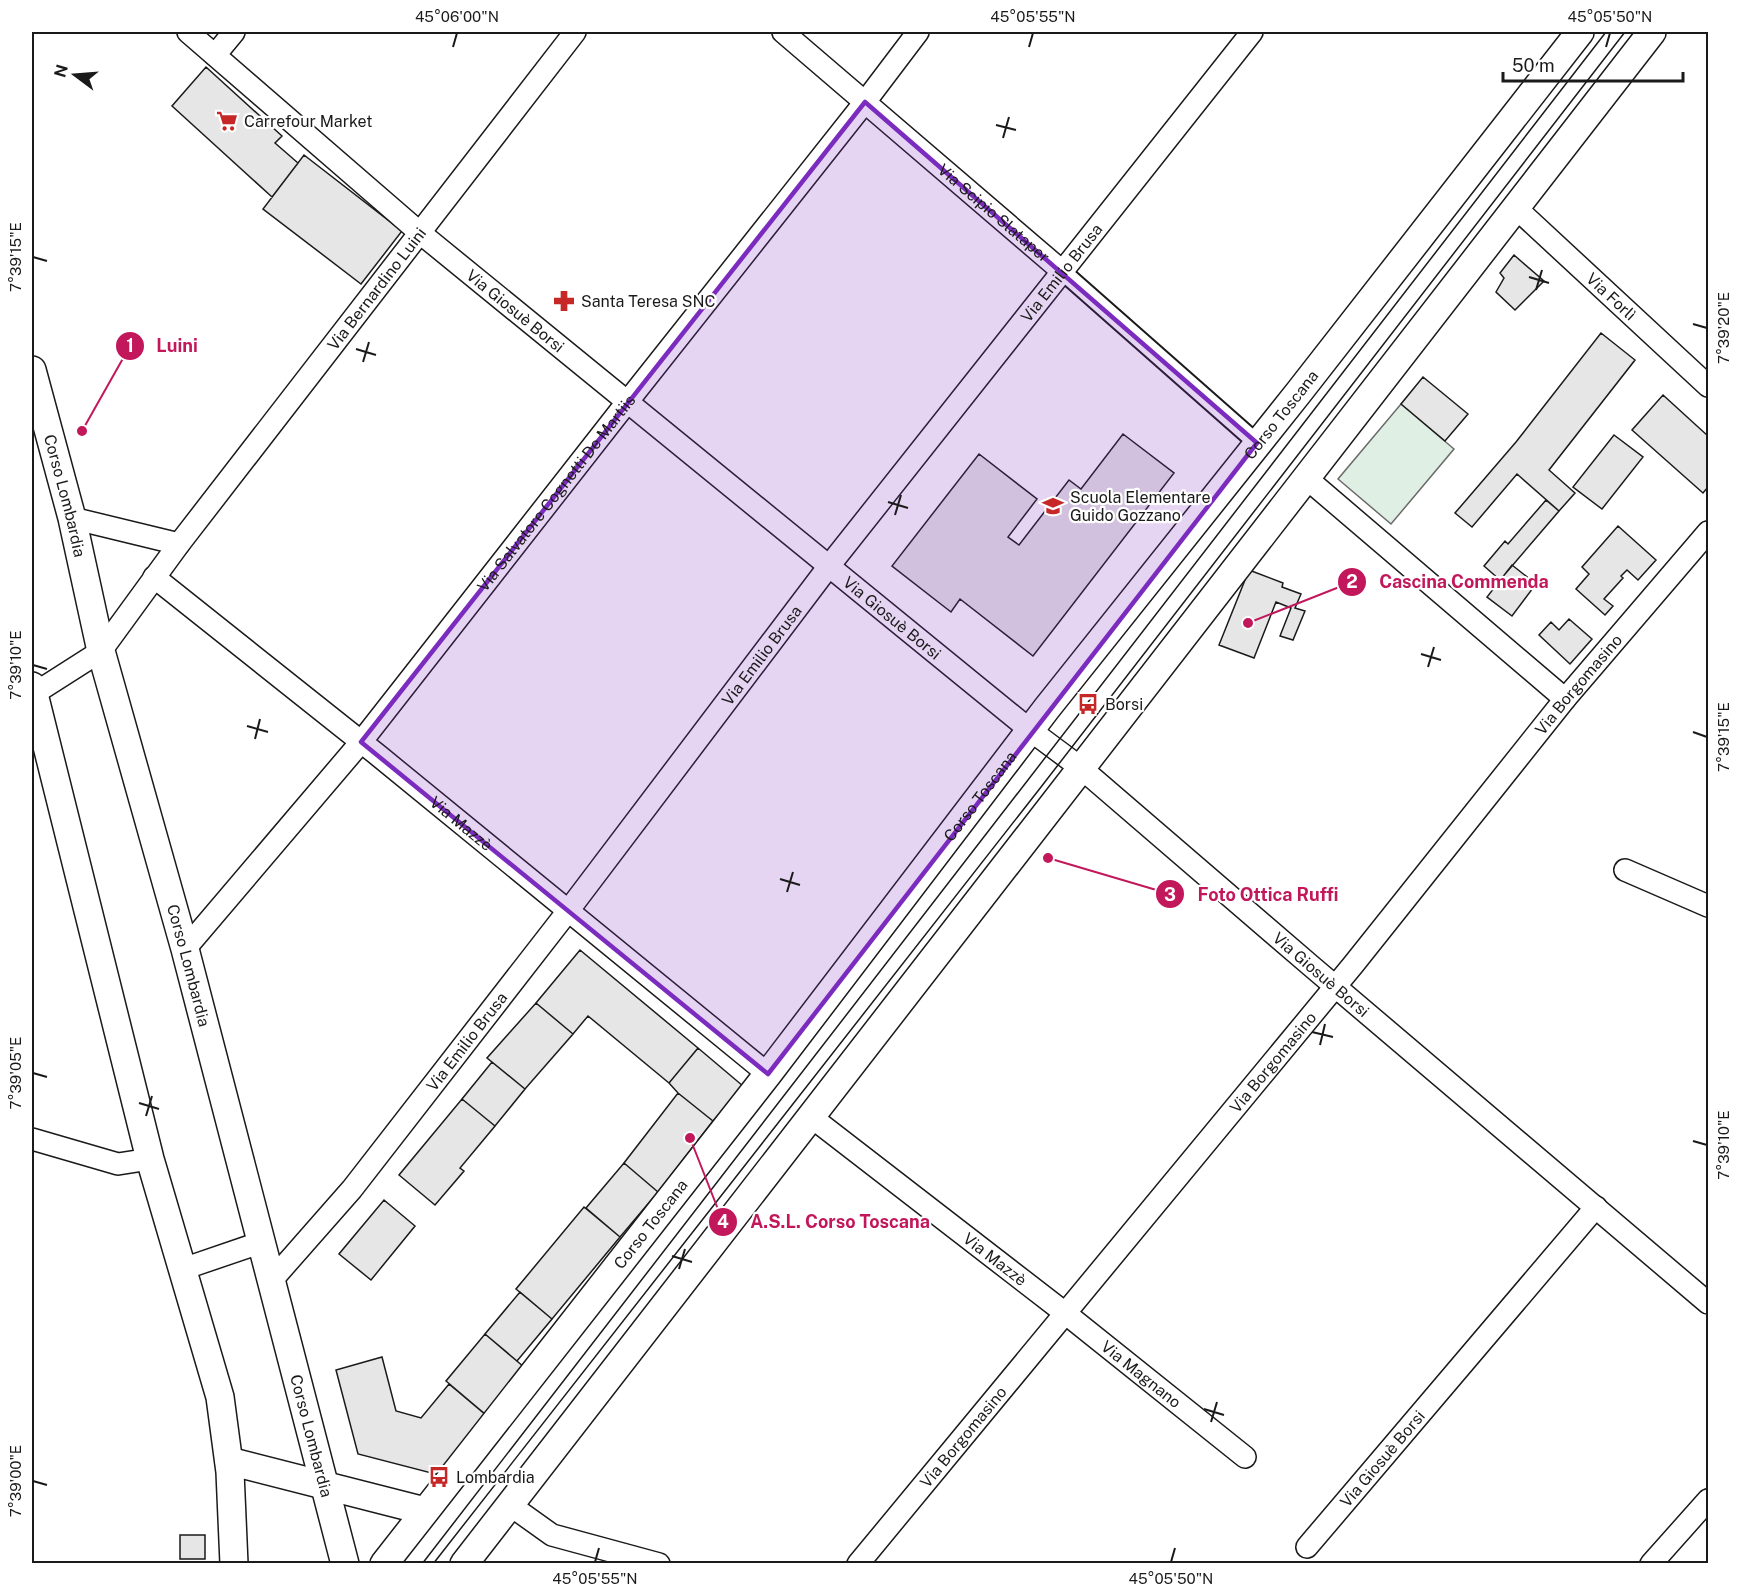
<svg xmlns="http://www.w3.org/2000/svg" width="1740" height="1595" font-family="'Public Sans',sans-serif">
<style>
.green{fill:#e0efe3;stroke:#6a6a6a;stroke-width:1.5}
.building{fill:#e6e6e6;stroke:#1a1a1a;stroke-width:1.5}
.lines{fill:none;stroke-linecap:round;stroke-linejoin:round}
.pedestrian-casing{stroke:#1a1a1a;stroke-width:20}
.minor-casing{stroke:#1a1a1a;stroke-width:24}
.tertiary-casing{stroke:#1a1a1a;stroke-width:30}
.pedestrian{stroke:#fff;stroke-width:16}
.minor{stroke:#fff;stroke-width:21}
.tertiary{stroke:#fff;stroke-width:27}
.tram{stroke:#1a1a1a;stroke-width:1.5}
.marked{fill:#7b2cbf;fill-opacity:0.2;stroke:#7b2cbf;stroke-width:4.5;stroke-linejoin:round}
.ticks{fill:none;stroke:#1a1a1a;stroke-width:2}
.labels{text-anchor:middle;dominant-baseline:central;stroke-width:4.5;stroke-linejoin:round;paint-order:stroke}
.poi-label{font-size:16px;fill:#1a1a1a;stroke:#fff;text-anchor:start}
.street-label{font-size:16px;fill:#1a1a1a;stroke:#fff}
.leader{fill:none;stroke:#c2185b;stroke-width:2}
.callout-dot{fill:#c2185b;stroke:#fff;stroke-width:2}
.mark-label{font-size:18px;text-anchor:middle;font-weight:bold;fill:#fff}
.callout-label{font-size:18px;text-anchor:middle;font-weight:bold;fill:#c2185b;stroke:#fff;stroke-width:4.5;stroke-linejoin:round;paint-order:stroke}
.neatline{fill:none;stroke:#1a1a1a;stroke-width:2}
.ticks-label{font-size:15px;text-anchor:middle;fill:#1a1a1a}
</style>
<rect width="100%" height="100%" fill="#fff"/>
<path class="green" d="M1401 404 1454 449 1391 524 1338 479Z"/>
<path class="building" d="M206 67 282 136 275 143 298 163 272 197 172 106Z
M304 155 402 231 361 284 263 209Z
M1514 255 1544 281 1515 310 1496 292 1504 278 1500 273Z
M1601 333 1635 360 1549 470 1575 493 1559 511 1517 474 1472 527 1455 513 1516 442Z
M1423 377 1468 414 1445 441 1401 404Z
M1663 395 1708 436V487L1703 493 1632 430Z
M1123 434 1174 473 1033 656 960 599 951 612 892 566 979 454 1037 499 1008 537 1019 545 1069 480 1081 489Z
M1614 435 1643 457 1602 509 1573 487Z
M1546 500 1559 511 1500 580 1484 566 1505 541 1508 544Z
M1618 526 1656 560 1638 580 1627 570 1621 576 1623 578 1604 599 1613 606 1605 615 1576 589 1589 574 1582 567Z
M1512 565 1536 584 1512 616 1487 597Z
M1249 570 1283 583 1282 587 1301 594 1295 608 1305 611 1293 640 1280 636 1291 608 1276 602 1254 658 1219 645Z
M1569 619 1592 639 1570 664 1539 635 1551 622 1559 630Z
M580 950 698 1048 669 1083 588 1016 573 1034 536 1003Z
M536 1003 573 1034 525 1089 487 1058Z
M698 1048 743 1086 713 1121 678 1093 669 1083Z
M492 1062 525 1089 495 1126 462 1099Z
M678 1093 713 1121 658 1192 624 1163Z
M462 1099 495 1126 460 1168 464 1171 435 1205 399 1175Z
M624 1163 658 1192 620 1237 586 1208Z
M384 1200 415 1226 371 1280 339 1254Z
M584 1207 620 1237 552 1319 516 1289Z
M520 1292 552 1319 517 1361 485 1334Z
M485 1334 524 1367 485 1414 446 1381Z
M382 1357 396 1411 421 1418 449 1384 487 1416 439 1475 358 1454 336 1370Z
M180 1535H205V1559H180Z"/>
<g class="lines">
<defs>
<path id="pedestrian" d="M1063 272 1257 443"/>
<g id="minor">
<path id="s1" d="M188 32 419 232 1030 730 1081 768 1310 965 1708 1303"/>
<path id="s2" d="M783 32 1063 272"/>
<path d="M215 55 234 32"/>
<path id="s3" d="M1516 208 1708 386"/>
<path d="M1305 477 1565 699"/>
<path d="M72 518 179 544"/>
<path id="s4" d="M154 577 379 756 768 1074"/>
<path id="s5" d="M32 695 101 651 179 544 575 32"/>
<path d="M1625 870 1708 906"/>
<path id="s6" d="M185 949 361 742 628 401 865 102 918 32"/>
<path id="s7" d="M810 1116 1065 1313 1245 1457"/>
<path d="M32 1139 118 1164 150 1159"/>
<path d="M183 1269 262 1242"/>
<path id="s8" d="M272 1280 352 1189 568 911 829 566 1252 32"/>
<path d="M510 1505 552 1535 659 1564"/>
<path id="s9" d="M1307 1547 1596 1207"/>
<path id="s10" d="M858 1564 1353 965 1565 699 1708 532"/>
<path d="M1651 1564 1708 1500"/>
</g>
<g id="tertiary">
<path id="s11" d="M32 370 72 518 101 651 185 949 345 1564"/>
<path d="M32 686 150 1159 220 1397 230 1472 234 1564"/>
<path d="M229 1461 425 1511"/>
<path id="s12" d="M384 1564 768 1074 1047 708 1299 392 1580 32"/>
<path d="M464 1564 1652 32"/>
</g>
</defs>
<use href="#pedestrian" class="pedestrian-casing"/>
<use href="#minor" class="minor-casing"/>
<use href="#tertiary" class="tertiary-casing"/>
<use href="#pedestrian" class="pedestrian"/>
<use href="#minor" class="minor"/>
<use href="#tertiary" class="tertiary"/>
<path class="tram" d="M422 1564 1606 32
M433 1564 1041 787 1625 32"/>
</g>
<path class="marked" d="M865 102 1257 443 768 1074 361 742Z"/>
<path class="ticks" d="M453 47 457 33M1029 47 1033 33M1606 47 1610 33M996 125 1016 130M1003 138 1009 117M33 257 47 261M1529 277 1549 283M1536 290 1542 270M1693 324 1707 328M356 349 376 355M363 362 369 342M888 502 908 508M895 515 901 495M1421 654 1441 660M33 665 47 669M1428 667 1434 647M247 726 268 732M1693 732 1707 737M255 739 260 719M780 879 800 885M787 892 793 872M1312 1032 1333 1037M1320 1045 1325 1024M33 1073 47 1077M139 1103 159 1109M146 1116 152 1096M1693 1141 1707 1145M672 1256 692 1262M679 1269 685 1249M1204 1409 1224 1415M1211 1422 1217 1402M33 1481 47 1485M595 1562 599 1548M1171 1562 1175 1548"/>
<defs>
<symbol id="supermarket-bare" viewBox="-9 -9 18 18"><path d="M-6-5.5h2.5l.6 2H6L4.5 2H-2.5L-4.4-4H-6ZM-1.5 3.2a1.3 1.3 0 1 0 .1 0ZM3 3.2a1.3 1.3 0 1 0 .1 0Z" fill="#c62828" stroke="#fff" stroke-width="2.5" paint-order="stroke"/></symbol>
<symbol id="pharmacy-bare" viewBox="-9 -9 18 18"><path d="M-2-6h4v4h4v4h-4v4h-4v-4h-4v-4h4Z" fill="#c62828" stroke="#fff" stroke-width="2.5" paint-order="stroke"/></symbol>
<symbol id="school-bare" viewBox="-9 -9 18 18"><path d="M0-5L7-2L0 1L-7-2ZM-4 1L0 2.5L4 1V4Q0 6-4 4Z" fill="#c62828" stroke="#fff" stroke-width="2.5" paint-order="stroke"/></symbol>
<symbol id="bus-bare" viewBox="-9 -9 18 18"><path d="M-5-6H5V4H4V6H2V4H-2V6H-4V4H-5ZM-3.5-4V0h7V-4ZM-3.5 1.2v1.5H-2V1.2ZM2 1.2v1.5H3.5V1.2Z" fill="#c62828" stroke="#fff" stroke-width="2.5" paint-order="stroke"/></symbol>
</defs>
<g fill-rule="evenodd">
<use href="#supermarket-bare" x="212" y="106" width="30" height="30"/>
<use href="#pharmacy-bare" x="549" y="286" width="30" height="30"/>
<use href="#school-bare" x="1038" y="491" width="30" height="30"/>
<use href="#bus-bare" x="1073" y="689" width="30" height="30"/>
<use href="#bus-bare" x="424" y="1462" width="30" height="30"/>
</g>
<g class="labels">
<g class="poi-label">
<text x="244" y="121">Carrefour Market</text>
<text x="581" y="301">Santa Teresa SNC</text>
<text x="1070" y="497">Scuola Elementare<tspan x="1070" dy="18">Guido Gozzano</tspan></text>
<text x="1105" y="704">Borsi</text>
<text x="456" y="1477">Lombardia</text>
</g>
<g class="street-label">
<text stroke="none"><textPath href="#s2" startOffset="278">Via Scipio Slataper</textPath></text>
<text stroke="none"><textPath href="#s8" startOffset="1280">Via Emilio Brusa</textPath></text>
<text stroke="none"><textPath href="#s5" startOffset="537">Via Bernardino Luini</textPath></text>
<text stroke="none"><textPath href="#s3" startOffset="130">Via Forlì</textPath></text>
<text stroke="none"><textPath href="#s1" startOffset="430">Via Giosuè Borsi</textPath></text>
<text stroke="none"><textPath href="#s12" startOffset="1458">Corso Toscana</textPath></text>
<text stroke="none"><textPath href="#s6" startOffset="588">Via Salvatore Cognetti De Martiis</textPath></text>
<text stroke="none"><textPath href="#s11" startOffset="130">Corso Lombardia</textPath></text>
<text stroke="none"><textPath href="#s1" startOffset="916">Via Giosuè Borsi</textPath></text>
<text stroke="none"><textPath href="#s8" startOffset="794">Via Emilio Brusa</textPath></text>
<text stroke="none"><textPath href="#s10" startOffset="1137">Via Borgomasino</textPath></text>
<text stroke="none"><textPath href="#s12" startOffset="972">Corso Toscana</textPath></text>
<text stroke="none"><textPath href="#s4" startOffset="394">Via Mazzè</textPath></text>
<text stroke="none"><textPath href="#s11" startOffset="616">Corso Lombardia</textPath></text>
<text stroke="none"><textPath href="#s1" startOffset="1474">Via Giosuè Borsi</textPath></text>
<text stroke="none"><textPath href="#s8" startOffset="308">Via Emilio Brusa</textPath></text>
<text stroke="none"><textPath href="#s10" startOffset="651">Via Borgomasino</textPath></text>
<text stroke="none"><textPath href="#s12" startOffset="432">Corso Toscana</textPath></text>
<text stroke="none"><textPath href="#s7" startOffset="234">Via Mazzè</textPath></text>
<text stroke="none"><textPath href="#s7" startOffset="420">Via Magnano</textPath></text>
<text stroke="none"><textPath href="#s11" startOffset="1102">Corso Lombardia</textPath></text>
<text stroke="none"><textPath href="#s10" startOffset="165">Via Borgomasino</textPath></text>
<text stroke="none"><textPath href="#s9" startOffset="116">Via Giosuè Borsi</textPath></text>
</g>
</g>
<path class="leader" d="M82 431L130 346M1248 623L1352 582M1048 858L1170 894M690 1138L723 1222"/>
<g class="callout-dot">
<circle cx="82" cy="431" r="6"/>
<circle cx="1248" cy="623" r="6"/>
<circle cx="1048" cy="858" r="6"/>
<circle cx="690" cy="1138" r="6"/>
<circle cx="130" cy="346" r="15"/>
<circle cx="1352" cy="582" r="15"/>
<circle cx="1170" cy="894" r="15"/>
<circle cx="723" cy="1222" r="15"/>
</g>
<g class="mark-label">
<text x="130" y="352">1</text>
<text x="1352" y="588">2</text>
<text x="1170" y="901">3</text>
<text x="723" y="1228">4</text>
</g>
<g class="callout-label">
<text x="177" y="352">Luini</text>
<text x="1464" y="588">Cascina Commenda</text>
<text x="1268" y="901">Foto Ottica Ruffi</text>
<text x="840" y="1228">A.S.L. Corso Toscana</text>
</g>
<rect width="1740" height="1595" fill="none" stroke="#ffffff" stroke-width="66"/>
<g transform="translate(75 75) rotate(286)" stroke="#ffffff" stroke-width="4.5" paint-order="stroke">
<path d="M0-4.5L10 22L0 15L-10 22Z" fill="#1a1a1a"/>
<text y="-9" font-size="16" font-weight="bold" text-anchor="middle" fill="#1a1a1a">N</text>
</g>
<path d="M1503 72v9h180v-9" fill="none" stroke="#1a1a1a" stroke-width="3"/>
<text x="1512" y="72" font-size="18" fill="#1a1a1a" stroke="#ffffff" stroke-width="4.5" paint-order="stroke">50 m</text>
<rect x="33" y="33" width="1674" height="1529" class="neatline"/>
<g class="ticks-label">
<text x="457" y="22">45°06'00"N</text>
<text x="1033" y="22">45°05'55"N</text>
<text x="1610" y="22">45°05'50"N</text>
<text transform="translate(16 257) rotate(-90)" y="5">7°39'15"E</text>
<text transform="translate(1724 328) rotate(-90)" y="5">7°39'20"E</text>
<text transform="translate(16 665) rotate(-90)" y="5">7°39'10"E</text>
<text transform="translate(1724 737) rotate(-90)" y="5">7°39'15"E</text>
<text transform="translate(16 1073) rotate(-90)" y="5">7°39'05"E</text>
<text transform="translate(1724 1145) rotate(-90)" y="5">7°39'10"E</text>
<text transform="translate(16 1481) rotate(-90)" y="5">7°39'00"E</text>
<text x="595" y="1584">45°05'55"N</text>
<text x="1171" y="1584">45°05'50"N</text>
</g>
</svg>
